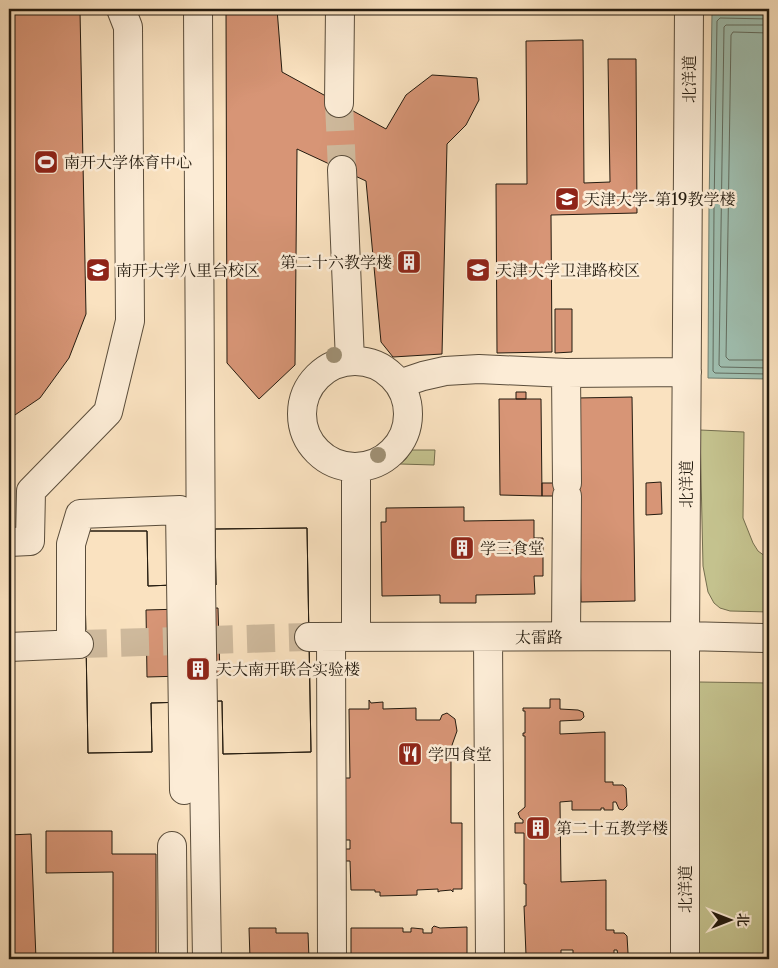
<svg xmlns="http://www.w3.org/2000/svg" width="778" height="968" font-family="'Libre Caslon Text','Noto Serif SC',serif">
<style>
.green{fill:#c4c28e;stroke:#746e4e}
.water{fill:#9fbeaf;stroke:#6e7d6f}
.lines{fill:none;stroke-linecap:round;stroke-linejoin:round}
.shore{stroke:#626c5f;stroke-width:1}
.building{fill:#d79576;stroke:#241b0f;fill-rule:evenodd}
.minor-tunnel{stroke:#cfba9d;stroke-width:28;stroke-dasharray:28 14;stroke-linecap:butt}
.minor-casing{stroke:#5a4d3b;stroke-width:30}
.minor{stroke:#fcecd6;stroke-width:28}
.tree{fill:#9f9074}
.labels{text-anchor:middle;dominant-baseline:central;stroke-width:5;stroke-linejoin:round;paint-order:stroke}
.street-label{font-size:16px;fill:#241b0f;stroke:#fcecd6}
.poi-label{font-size:16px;fill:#241b0f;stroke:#fcecd6;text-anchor:start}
</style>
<rect width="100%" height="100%" fill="#fae2c0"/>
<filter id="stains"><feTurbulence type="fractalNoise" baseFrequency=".004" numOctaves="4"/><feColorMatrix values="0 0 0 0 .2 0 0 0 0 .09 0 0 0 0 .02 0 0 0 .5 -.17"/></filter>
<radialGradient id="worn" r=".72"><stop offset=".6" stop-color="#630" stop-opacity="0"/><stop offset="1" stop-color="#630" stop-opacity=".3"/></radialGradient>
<path class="green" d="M700 430 744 432 743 518 753 543 758 551 769 559V612L730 611 720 608 714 603 708 592 703 566Z
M411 450H435L434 465 400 464 406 459Z
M699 682 769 683V959H698Z"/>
<path class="water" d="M712 13 769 14V379L708 378 709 208Z"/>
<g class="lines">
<path class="shore" d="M769 19 720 18 717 21 714 209 713 371 715 373 769 374
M769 25H726L724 27 719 365 721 367 769 368
M769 33 733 32 731 35 726 357 729 360H769"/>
</g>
<path class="building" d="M9 9H79L80 11 86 314 69 358 40 398 9 419Z
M226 9H277L282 72 386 129 406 95 432 75 477 78 479 100 466 125 447 144 442 354 393 357 381 342 366 181 297 149 295 365 259 399 227 363Z
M579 40H583L584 183 610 182 608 59H636L637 213 551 215 552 352 497 353 496 184H527L526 41Z
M555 309H572V352L555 353Z
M516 392H526V399H516Z
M632 397 635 601 581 602 577 398Z
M499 399H541L542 496 500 495Z
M661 482 662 514 646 515V483Z
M542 483H578L579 496H542Z
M464 507V521L534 520V538H543V576H534L535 594 476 595V603H440V595L382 596 381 522H386V508Z
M307 528 311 752 223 754 222 701 151 703 152 752 88 753 84 531H147L148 586 173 585H216L215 529ZM218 608 220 675 147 677 146 610Z
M307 528 311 752 223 754 222 701 151 703 152 752 88 753 84 531H147L148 586 173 585H216L215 529Z
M550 699H560V709L578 710 583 712 584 717 581 720 560 721V734L605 732V782H613V785H623L626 788 627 806 623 810 619 809 616 802H613V810H604V808H601V810H572V801L560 802 561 882 606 880V930H614V933H624L627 936 628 953 624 958 618 955 617 950H614V958H604V956H602V958H573V950H561V959H525L526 955 524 906H526V884H524V833H515V823H523V820L520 818 518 813 525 807V736H523V733H525V711H523V708H550Z
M369 700 371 703 383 702V709L416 708V720H440L442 715 447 713 455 719 457 731 451 748V823H462V889H453V892L451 890 440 891 438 892V889L417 890V895L380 896V892H375V890H351L350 861H345V849H350V840H345L339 778H350L349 709H369Z
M46 831H112V854H156V959H113V872L46 873Z
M31 834 36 959H9V835Z
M434 926 440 928 467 927V959H351V928H403V932H411V928H413L423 929V933H432V928Z
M249 928H276V933H308L309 959H250Z"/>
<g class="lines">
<path class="minor-tunnel" d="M339 103 342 170
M79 644 309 637"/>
<defs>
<path id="minor" d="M198 9 201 585 207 959
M339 103 340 9
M342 170 350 361
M302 414a53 53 0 1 1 106 0a53 53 0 1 1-106 0Z
M566 373 567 483
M399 384 423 376 445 371 479 369 566 373 687 372
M356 467V637
M9 542 30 541 31 491 108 412 130 321 128 27 121 9
M566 636 567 496
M309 637 685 636 769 638
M331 637 332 959
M488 637 490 959
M71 644V544L80 514 180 510 184 790
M9 647 79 644
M172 846 173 959
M685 959V636L689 9"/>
</defs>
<use href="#minor" class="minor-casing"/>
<use href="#minor" class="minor"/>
</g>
<g class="tree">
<circle cx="334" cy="355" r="8"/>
<circle cx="378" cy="455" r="8"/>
</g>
<defs>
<symbol id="stadium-square" viewBox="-11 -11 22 22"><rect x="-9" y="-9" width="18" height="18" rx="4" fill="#8f2418" stroke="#fcecd6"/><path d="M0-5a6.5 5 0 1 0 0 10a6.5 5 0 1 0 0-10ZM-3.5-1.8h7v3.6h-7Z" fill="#fff"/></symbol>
<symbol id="university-square" viewBox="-11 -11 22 22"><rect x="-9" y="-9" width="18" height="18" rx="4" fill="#8f2418" stroke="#fcecd6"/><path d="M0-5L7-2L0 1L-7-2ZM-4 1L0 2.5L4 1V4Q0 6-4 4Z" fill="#fff"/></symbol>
<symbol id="building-square" viewBox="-11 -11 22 22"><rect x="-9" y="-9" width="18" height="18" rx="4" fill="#8f2418" stroke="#fcecd6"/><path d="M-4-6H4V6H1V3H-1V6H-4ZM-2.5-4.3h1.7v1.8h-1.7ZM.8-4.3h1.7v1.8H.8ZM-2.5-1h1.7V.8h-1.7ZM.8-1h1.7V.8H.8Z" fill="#fff"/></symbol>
<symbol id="restaurant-square" viewBox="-11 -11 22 22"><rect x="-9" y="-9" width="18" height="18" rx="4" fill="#8f2418" stroke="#fcecd6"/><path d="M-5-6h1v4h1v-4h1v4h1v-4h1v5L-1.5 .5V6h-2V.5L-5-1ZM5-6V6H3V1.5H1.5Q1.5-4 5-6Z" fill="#fff"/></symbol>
</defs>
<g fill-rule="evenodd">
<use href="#stadium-square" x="32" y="148" width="28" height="28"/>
<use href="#university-square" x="553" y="185" width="28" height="28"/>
<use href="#building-square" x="395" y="248" width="28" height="28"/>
<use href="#university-square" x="84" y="256" width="28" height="28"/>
<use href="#university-square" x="464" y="256" width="28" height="28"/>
<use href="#building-square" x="448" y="534" width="28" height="28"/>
<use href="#building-square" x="184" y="655" width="28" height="28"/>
<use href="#restaurant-square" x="396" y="740" width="28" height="28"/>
<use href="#building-square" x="524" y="814" width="28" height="28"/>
</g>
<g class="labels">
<g class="street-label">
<text transform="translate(689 79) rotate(-90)">北洋道</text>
<text transform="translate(686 484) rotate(-90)">北洋道</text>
<text x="539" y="637">太雷路</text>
<text transform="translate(685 889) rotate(-90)">北洋道</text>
</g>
<g class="poi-label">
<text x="64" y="162">南开大学体育中心</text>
<text x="584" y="199">天津大学-第19教学楼</text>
<text x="392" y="262" text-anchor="end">第二十六教学楼</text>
<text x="116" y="270">南开大学八里台校区</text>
<text x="496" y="270">天津大学卫津路校区</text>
<text x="480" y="548">学三食堂</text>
<text x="216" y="669">天大南开联合实验楼</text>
<text x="428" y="754">学四食堂</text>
<text x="556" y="828">第二十五教学楼</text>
</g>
</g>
<rect width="778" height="968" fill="none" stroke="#fae2c0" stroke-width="30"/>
<rect x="10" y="10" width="758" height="948" fill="none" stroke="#241b0f" stroke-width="2.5"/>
<rect x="15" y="15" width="748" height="938" fill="none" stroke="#241b0f"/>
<g transform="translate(730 920) rotate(90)" stroke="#fcecd6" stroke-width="4" paint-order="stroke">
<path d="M0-4L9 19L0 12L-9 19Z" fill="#241b0f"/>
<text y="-8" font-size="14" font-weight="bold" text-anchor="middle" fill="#241b0f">北</text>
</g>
<rect width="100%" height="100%" filter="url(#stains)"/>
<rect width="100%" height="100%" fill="url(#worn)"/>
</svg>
